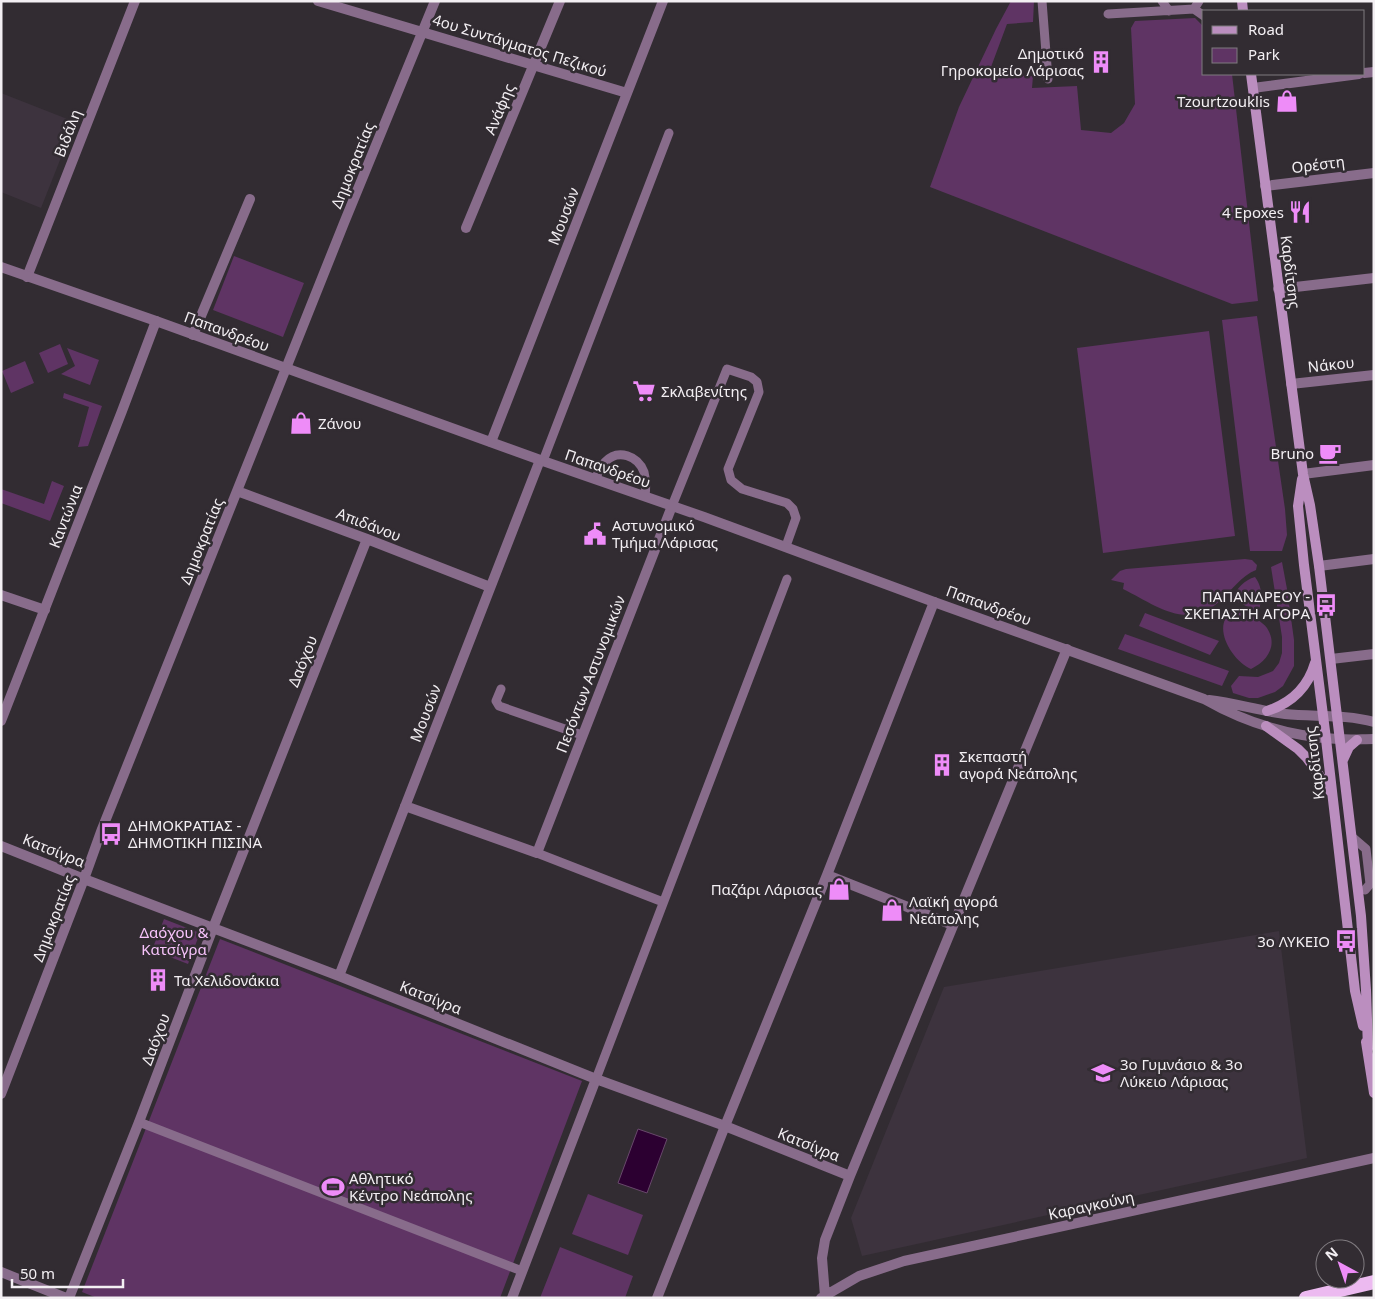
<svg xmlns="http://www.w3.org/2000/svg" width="1375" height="1299" font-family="'Noto Sans',sans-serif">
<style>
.built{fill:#3d333e}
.green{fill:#5f3464}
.water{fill:#2c0031;stroke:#68486b}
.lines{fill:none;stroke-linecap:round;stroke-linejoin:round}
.service{stroke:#886c8b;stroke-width:9}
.minor{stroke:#886c8b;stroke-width:10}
.tertiary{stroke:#886c8b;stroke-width:10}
.secondary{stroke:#bb8ebf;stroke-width:10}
.trunk{stroke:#ecbaf0;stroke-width:14}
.labels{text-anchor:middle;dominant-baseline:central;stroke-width:5;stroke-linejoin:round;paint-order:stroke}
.street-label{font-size:15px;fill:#f3eff3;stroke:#322c32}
.poi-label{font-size:15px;fill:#f3eff3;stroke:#322c32;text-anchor:start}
.park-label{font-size:15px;fill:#f8c4fc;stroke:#322c32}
</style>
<rect width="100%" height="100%" fill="#322c32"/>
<path class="built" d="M1 93 75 122 41 208 1 192Z
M1279 931 1307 1158 862 1256 851 1218 944 987Z"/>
<path class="green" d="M1011 1H1034L1033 22 1007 24 988 75 1033 76 1032 88 1077 86 1081 130 1111 133 1124 123 1135 104 1131 28 1135 21 1195 18 1204 27V74H1232L1258 301 1232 304 930 187 959 107 996 29Z
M234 256 304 283 283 337 213 310Z
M1257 316 1285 509 1287 535 1282 551H1250L1222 320Z
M1209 331 1235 536 1103 553 1077 348Z
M60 344 68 364 48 373 39 353Z
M67 348 99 360 90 385 61 374 75 366Z
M25 361 34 383 11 393 2 371Z
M64 393 102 406 88 446 78 447 89 407 63 398Z
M52 481 64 486 50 521 1 503V489L44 504Z
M1245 559 1252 560 1257 565 1256 570C1241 576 1233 589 1221 600 1187 632 1156 605 1123 589L1124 583 1111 580 1120 571 1126 569Z
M1282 562 1287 589 1294 640V666L1283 686 1275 692 1258 698H1249L1233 693 1231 686 1239 676 1258 677 1273 671 1279 663 1282 653V637L1271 567Z
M1255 577C1262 586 1263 599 1259 609L1254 610 1234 600C1235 588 1245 580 1255 577Z
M1233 611C1236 611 1241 610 1245 611 1249 612 1255 616 1258 620 1261 622 1265 625 1267 628 1278 645 1268 661 1251 669 1232 661 1210 625 1233 611Z
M1145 613 1219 641 1210 655 1139 626Z
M1125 634 1229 671 1222 686 1118 649Z
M164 919 200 933 188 964 152 950Z
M220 939 582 1081 500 1298H97L82 1292Z
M588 1194 643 1215 628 1255 572 1234Z
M560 1247 633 1276 625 1298H540Z"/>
<path class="water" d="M638 1129 667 1139 647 1193 618 1183Z"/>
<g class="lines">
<path class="service" d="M1042 1 1048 79
M1162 1 1169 11
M1199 1 1194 9 1204 16
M1108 14 1194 9
M543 461 669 133
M595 479C598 473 601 467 605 462 618 448 638 456 644 472 646 480 646 488 645 496
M672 506 727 369 751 377 757 382 759 392 728 469 731 480 742 489 787 503 793 509 796 518 786 546
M501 689 496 701 499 706 582 735
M1352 837 1366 849 1370 884 1365 890
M537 853 663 902
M596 1079 787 579
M139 1122 522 1271"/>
<path class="minor" d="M318 1 627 93
M1364 73 1374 72
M1253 88 1359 74
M1265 186 1374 173
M466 228 560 1
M27 277 135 1
M1278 289 1374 278
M193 335 250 199
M1291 384 1374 375
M491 442 663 1
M1303 474 1374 465
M237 491 367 539 490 587
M1319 566 1374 559
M1 595 45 610
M1331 659 1374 654
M1 721 122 411 156 321
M405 806 537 853 672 506
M1 846 84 879 339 976 596 1079 725 1126 850 1176
M827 875 953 925
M339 976 540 460
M1 1094 84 879 102 829 344 223 435 1
M1 1272 66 1298
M825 1296 822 1258 825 1240 850 1176 1067 649
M69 1298 139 1122 213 928 367 539
M512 1298 596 1079
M657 1298 725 1126 827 875 934 602
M821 1298 859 1276 904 1261 1374 1158"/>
<path class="tertiary" d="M1 267 156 321 543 461 704 517 934 602 1204 699C1246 723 1292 737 1339 739 1351 740 1362 739 1374 739
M1209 700C1235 703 1260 711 1285 714 1315 717 1345 714 1374 722"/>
<path class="secondary" d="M1242 1 1243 11
M1251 74 1303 474 1310 505 1319 566 1361 916 1366 990 1368 1049
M1302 479 1298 506 1304 565 1326 739 1355 991 1363 1026
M1267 711C1292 703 1308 687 1315 663
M1266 726 1298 749 1307 758 1331 792
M1343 760 1349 747 1357 740
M1366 1042 1374 1093"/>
<path class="trunk" d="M1306 1298 1374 1282"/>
</g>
<defs>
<symbol id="building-bare" viewBox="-9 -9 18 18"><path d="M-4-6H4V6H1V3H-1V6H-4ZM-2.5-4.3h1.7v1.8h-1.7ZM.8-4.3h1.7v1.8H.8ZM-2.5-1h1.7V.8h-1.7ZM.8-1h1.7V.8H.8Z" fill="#ee8cf8" stroke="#322c32" stroke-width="2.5" paint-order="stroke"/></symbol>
<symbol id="shop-bare" viewBox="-9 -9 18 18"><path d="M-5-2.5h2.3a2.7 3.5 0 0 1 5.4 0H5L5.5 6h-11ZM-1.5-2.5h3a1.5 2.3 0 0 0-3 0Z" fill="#ee8cf8" stroke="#322c32" stroke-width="2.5" paint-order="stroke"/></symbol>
<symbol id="restaurant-bare" viewBox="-9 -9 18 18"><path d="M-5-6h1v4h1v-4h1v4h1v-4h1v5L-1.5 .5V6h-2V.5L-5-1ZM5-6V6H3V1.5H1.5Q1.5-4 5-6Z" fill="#ee8cf8" stroke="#322c32" stroke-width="2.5" paint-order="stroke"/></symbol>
<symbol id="supermarket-bare" viewBox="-9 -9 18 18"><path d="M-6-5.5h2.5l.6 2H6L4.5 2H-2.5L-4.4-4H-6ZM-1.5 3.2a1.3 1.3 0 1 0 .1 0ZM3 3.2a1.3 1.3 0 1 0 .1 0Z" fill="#ee8cf8" stroke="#322c32" stroke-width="2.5" paint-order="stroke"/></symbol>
<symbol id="cafe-bare" viewBox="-9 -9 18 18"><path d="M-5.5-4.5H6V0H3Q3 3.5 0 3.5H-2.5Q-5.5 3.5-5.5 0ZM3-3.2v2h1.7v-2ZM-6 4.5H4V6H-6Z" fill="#ee8cf8" stroke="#322c32" stroke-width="2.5" paint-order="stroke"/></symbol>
<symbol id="civic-bare" viewBox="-9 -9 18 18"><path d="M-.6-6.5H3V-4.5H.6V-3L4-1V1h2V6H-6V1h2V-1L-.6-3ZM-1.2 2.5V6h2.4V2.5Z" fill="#ee8cf8" stroke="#322c32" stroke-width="2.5" paint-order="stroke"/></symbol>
<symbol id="bus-bare" viewBox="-9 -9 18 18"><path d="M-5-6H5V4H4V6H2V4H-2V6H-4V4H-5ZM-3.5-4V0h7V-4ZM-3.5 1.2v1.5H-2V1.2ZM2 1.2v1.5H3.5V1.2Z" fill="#ee8cf8" stroke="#322c32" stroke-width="2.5" paint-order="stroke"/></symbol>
<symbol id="school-bare" viewBox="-9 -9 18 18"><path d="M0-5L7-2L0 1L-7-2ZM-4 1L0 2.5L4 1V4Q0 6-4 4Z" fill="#ee8cf8" stroke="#322c32" stroke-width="2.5" paint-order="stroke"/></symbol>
<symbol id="stadium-bare" viewBox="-9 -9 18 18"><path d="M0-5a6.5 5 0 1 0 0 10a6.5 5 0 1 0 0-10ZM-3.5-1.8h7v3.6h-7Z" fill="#ee8cf8" stroke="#322c32" stroke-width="2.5" paint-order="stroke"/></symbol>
</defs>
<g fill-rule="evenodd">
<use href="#building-bare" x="1085" y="46" width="32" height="32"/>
<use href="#shop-bare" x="1271" y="85" width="32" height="32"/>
<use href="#restaurant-bare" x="1284" y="196" width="32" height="32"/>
<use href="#supermarket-bare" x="628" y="375" width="32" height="32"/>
<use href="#shop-bare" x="285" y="407" width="32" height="32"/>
<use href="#cafe-bare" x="1314" y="437" width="32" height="32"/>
<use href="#civic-bare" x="579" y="518" width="32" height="32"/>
<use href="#bus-bare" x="1310" y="589" width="32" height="32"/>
<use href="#building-bare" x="926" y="749" width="32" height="32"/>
<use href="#bus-bare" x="95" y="818" width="32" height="32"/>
<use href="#shop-bare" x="823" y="873" width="32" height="32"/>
<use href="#shop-bare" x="876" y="894" width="32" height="32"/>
<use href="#bus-bare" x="1330" y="925" width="32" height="32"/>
<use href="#building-bare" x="142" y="964" width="32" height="32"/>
<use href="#school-bare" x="1087" y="1057" width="32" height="32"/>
<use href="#stadium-bare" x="317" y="1171" width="32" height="32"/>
</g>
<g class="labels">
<g class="street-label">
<text transform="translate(520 45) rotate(17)">4ου Συντάγματος Πεζικού</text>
<text transform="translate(499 109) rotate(-67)">Ανάφης</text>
<text transform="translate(67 133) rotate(-69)">Βιδάλη</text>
<text transform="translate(1318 164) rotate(-7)">Ορέστη</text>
<text transform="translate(352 165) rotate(-68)">Δημοκρατίας</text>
<text transform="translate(563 216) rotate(-69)">Μουσών</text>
<text transform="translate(1291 272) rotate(83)">Καρδίτσης</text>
<text transform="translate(227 331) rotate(20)">Παπανδρέου</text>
<text transform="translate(1331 364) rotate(-6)">Νάκου</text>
<text transform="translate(608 468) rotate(19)">Παπανδρέου</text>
<text transform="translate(65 516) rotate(-69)">Καντώνια</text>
<text transform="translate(369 524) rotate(21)">Απιδάνου</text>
<text transform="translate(201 541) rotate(-68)">Δημοκρατίας</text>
<text transform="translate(989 605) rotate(20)">Παπανδρέου</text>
<text transform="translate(302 661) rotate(-68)">Δαόχου</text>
<text transform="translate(590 674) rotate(-69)">Πεσόντων Αστυνομικών</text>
<text transform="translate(425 713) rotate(-69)">Μουσών</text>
<text transform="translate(1314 763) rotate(-97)">Καρδίτσης</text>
<text transform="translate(54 850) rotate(22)">Κατσίγρα</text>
<text transform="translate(53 918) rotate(-69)">Δημοκρατίας</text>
<text transform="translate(431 997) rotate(22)">Κατσίγρα</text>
<text transform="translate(155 1039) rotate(-69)">Δαόχου</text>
<text transform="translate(809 1144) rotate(22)">Κατσίγρα</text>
<text transform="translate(1091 1205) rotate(-12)">Καραγκούνη</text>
</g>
<g class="poi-label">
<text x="1084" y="53" text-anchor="end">Δημοτικό<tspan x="1084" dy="17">Γηροκομείο Λάρισας</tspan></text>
<text x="1270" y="101" text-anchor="end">Tzourtzouklis</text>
<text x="1284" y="212" text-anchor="end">4 Epoxes</text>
<text x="661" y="391">Σκλαβενίτης</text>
<text x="318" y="423">Ζάνου</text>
<text x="1314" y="453" text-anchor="end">Bruno</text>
<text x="612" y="525">Αστυνομικό<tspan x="612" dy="17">Τμήμα Λάρισας</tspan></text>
<text x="1310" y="596" text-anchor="end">ΠΑΠΑΝΔΡΕΟΥ -<tspan x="1310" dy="17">ΣΚΕΠΑΣΤΗ ΑΓΟΡΑ</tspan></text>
<text x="959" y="756">Σκεπαστή<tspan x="959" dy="17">αγορά Νεάπολης</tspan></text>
<text x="128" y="825">ΔΗΜΟΚΡΑΤΙΑΣ -<tspan x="128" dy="17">ΔΗΜΟΤΙΚΗ ΠΙΣΙΝΑ</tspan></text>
<text x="822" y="889" text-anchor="end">Παζάρι Λάρισας</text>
<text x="909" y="901">Λαϊκή αγορά<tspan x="909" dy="17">Νεάπολης</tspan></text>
<text x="1330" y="941" text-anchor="end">3ο ΛΥΚΕΙΟ</text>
<text x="174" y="980">Τα Χελιδονάκια</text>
<text x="1120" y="1064">3ο Γυμνάσιο &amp; 3ο<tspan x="1120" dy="17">Λύκειο Λάρισας</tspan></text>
<text x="349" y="1178">Αθλητικό<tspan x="349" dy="17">Κέντρο Νεάπολης</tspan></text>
</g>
<g class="park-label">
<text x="174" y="932">Δαόχου &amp;<tspan x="174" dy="17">Κατσίγρα</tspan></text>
</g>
</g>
<rect width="1375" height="1299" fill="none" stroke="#f3eff3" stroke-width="5"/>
<rect x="1202" y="10" width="162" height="65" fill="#322c32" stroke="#7f7a7f"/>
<rect x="1212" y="26" width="25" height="8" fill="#bb8ebf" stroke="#7f7a7f"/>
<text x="1248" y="35" font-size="15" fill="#f3eff3">Road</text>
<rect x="1212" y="48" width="25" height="15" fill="#5f3464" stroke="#7f7a7f"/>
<text x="1248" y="60" font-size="15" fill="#f3eff3">Park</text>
<g transform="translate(1340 1264) rotate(320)"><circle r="24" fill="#322c32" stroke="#7f7a7f"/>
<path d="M0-4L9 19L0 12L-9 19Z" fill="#ee8cf8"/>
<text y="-8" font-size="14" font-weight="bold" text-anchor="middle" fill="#f3eff3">N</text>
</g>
<path d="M12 1279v8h111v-8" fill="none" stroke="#f3eff3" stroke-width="2.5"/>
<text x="20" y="1279" font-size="15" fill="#f3eff3" stroke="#322c32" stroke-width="4" paint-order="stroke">50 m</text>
</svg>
